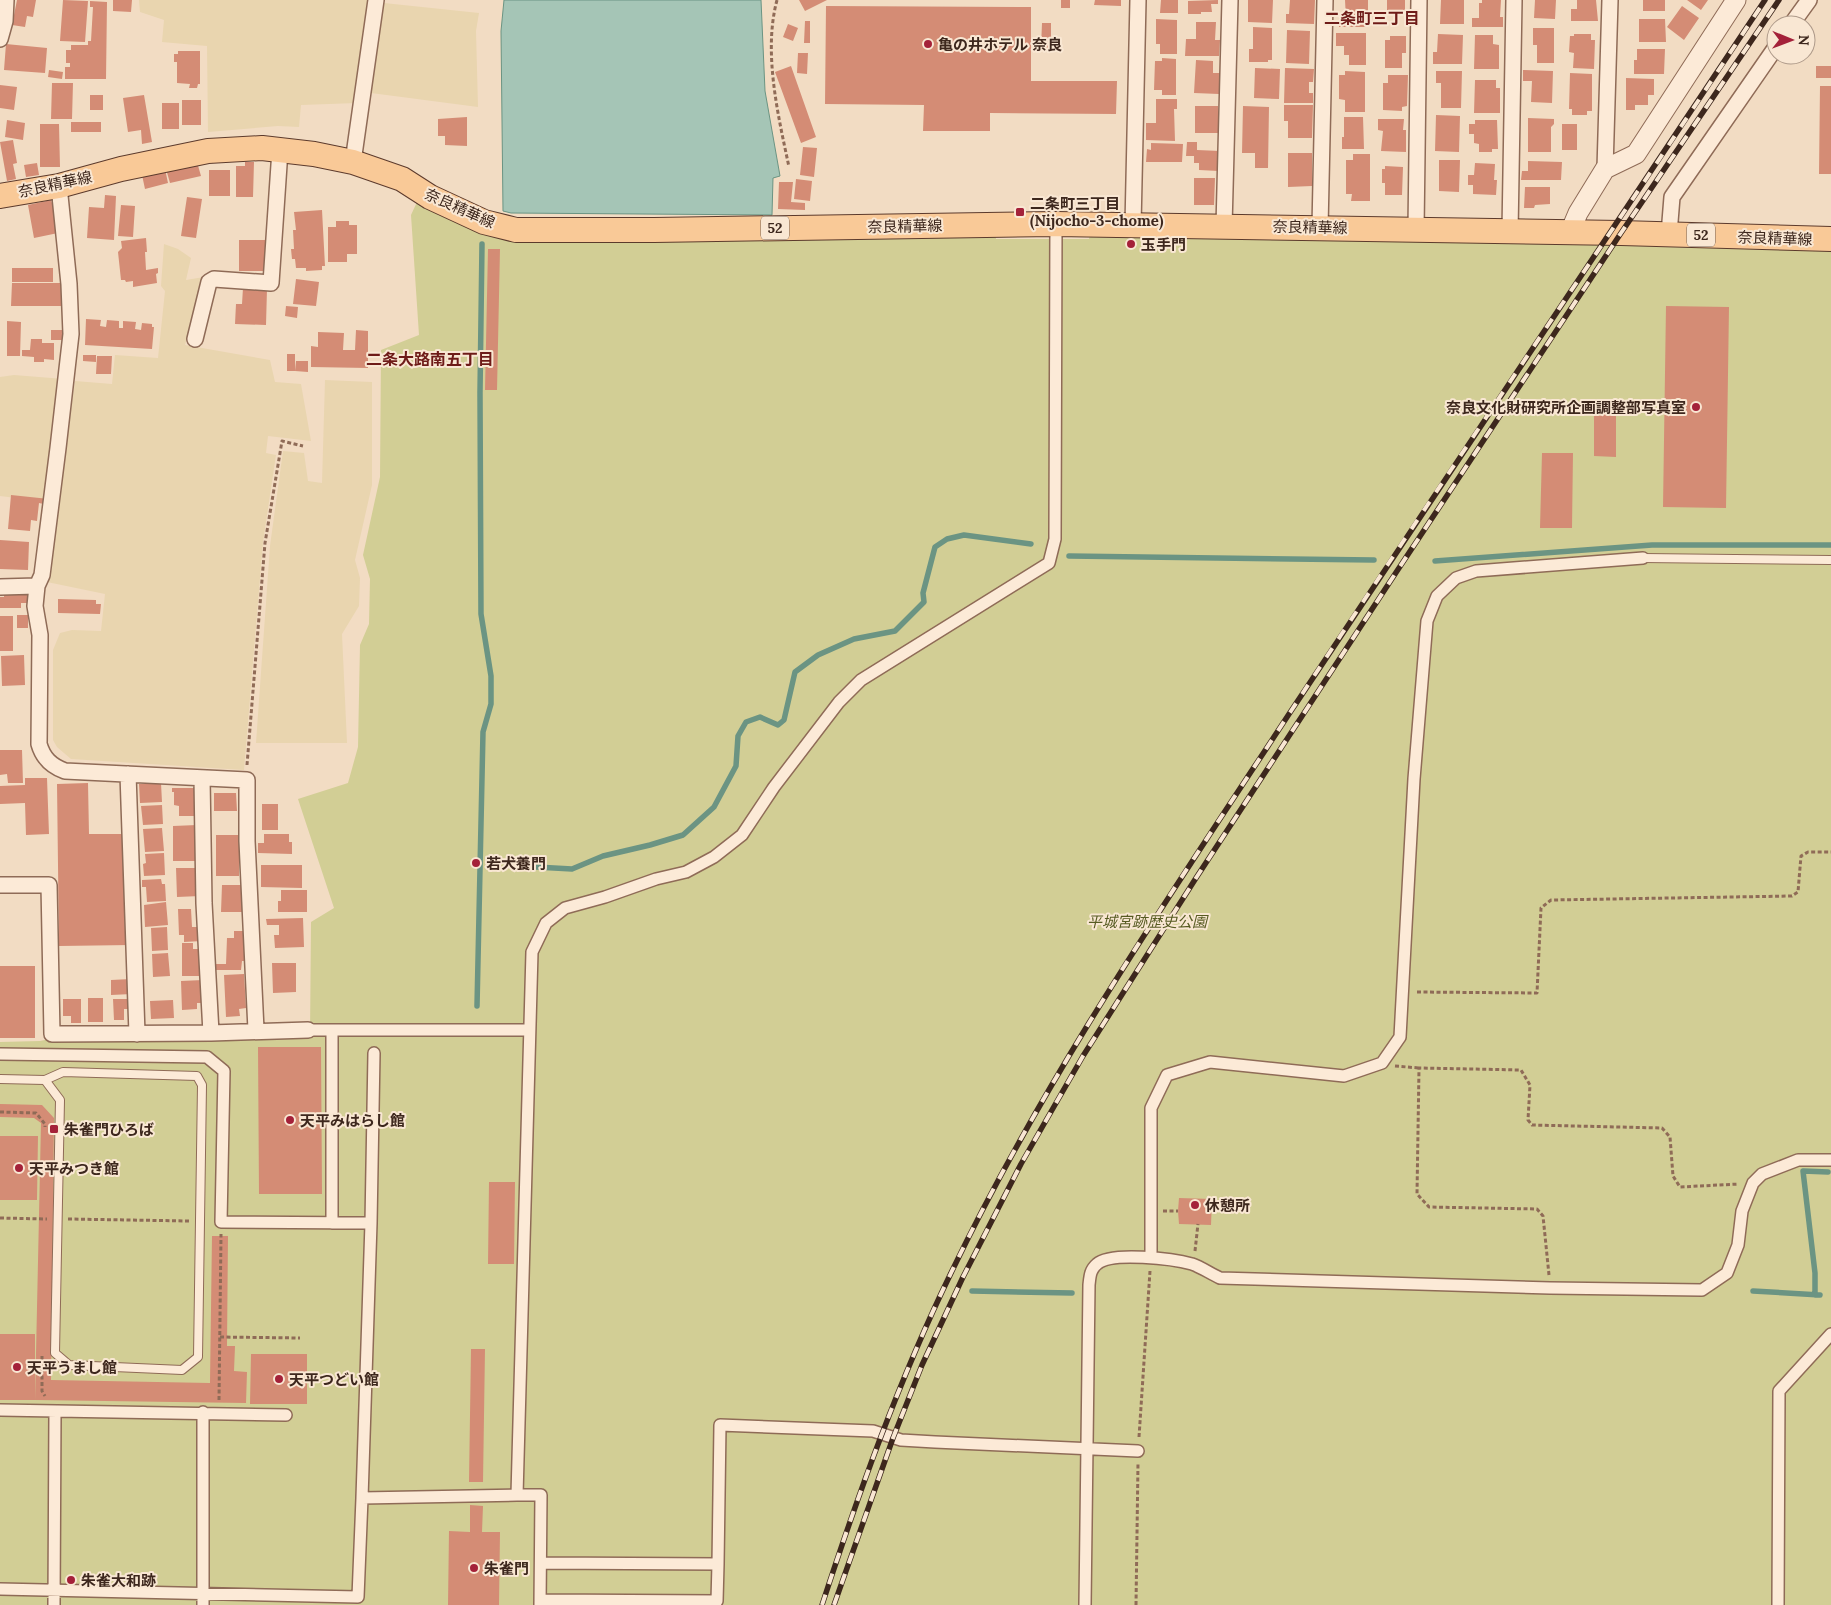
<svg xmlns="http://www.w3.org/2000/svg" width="1831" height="1605" font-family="Lora,'Noto Sans JP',serif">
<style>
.farmland{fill:#e9d5af}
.green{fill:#d2ce95}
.water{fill:#a5c5b6;stroke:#6b9483}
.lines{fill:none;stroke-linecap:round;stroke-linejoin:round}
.stream{stroke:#6b9483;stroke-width:5.5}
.building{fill:#d48c75}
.service-casing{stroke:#8f6b57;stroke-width:10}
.pedestrian-casing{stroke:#8f6b57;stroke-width:14}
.minor-casing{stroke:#8f6b57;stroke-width:18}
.tertiary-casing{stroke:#8f6b57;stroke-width:21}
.primary-casing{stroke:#5c3a2c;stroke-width:26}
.path{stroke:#8f6b57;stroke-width:3;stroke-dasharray:4 2.5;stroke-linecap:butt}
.service{stroke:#fcead7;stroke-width:8}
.pedestrian{stroke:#fcead7;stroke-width:11}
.minor{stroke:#fcead7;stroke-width:15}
.tertiary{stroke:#fcead7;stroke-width:19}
.primary{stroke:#f9c997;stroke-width:24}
.rail-casing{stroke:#3d271d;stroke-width:5.5}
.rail{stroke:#f9e7d3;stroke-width:4;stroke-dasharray:11;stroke-linecap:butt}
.poi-dot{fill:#a42139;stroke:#f9e7d3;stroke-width:2}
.labels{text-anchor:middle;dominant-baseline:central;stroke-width:4;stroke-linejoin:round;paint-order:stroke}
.shield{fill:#f9e7d3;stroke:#756154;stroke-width:1}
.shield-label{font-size:14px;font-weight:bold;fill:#3d271d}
.poi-label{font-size:15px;font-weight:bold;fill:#3d271d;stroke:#f9e7d3;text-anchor:start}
.street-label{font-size:15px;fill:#3d271d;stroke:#f9e7d3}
.park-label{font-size:15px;font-style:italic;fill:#575b22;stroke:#f9e7d3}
.neighbourhood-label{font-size:16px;font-weight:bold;fill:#6e1b18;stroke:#f9e7d3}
</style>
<rect width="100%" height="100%" fill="#f2dcc3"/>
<path class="farmland" d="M139 0H368L371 3 357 103 301 105 299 127 278 126 208 132 207 46 162 42 164 20 140 12Z
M384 3 479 13 476 31 478 107 371 93Z
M164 244 178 249 191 258 186 280 204 277 185 345 270 360 275 382 301 384 311 441 268 436 266 453 276 455 263 542 244 770 71 759 57 747 53 740V650L60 633 72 630 101 631 105 594 47 582 75 381 112 384 115 355 158 358 165 291 161 286Z
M14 375 64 379 49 502 0 496V377Z
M325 380 372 382V485L355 560 360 578 359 606 342 634 347 743H256L270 546 283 451 304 453 308 481 322 483Z"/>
<path class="green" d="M417 202 494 231 995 233 996 239H1089L1090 233 1831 245V1605H0V1042L40 1041 55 1038 310 1037 311 922 334 908 298 799 348 783 358 747 360 645 369 624 370 579 363 555 380 477 381 350 419 335 411 215Z"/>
<path class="water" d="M504 0H761L765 91 780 176 773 178 772 215 511 213 503 211 501 31Z"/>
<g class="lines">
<path class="stream" d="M1069 556 1374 560
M1435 561 1652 545H1831
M518 866 572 869 603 856 650 845 683 835 714 807 736 766 738 736 746 722 760 717 778 725 784 720 795 672 818 655 854 639 895 631 924 602 923 593 935 547 947 539 964 535 1031 544
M477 1006 483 732 491 704V676L481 614 480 393 482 244
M972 1291 1072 1293
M1753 1291 1820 1295
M1815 1295V1273L1803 1171 1828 1172"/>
</g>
<path class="building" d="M17 0H36L33 17 27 16 25 27 12 25Z
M63 0 88 1 85 42 60 41Z
M113 0H132L131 12 113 11Z
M799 0H827L805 11Z
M1061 0H1070V8H1061Z
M1095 0H1121V6L1094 5Z
M1161 0H1178V13H1160Z
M1218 0V4H1211L1212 12H1201V14H1188V1Z
M1248 0H1273L1272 23 1248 22Z
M1290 0H1315L1314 24 1286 23V14H1289Z
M1345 0H1368V27H1339V18L1346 19Z
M1387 0H1405V15H1387Z
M1441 0H1464V24H1440Z
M1482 0H1501L1500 17H1503V27H1472V18H1479V3H1482Z
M1535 0H1556L1555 19 1534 18Z
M1577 0H1596L1598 21H1571V9H1577Z
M1643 0H1665V11H1643Z
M1687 0H1708L1701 10Z
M90 1 107 2 106 79H65V67H70V63H66V50H71V45H88V41H91L93 7H90Z
M826 6 1031 7V81H1117L1116 114 990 113V131H923L924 105 825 104Z
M1682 6 1699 18 1684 40 1667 27Z
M1156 19 1177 20V54H1160V44H1156Z
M1639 19H1665L1666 42H1639Z
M805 21H810V43H804Z
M1196 22H1216L1215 40H1220L1219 56H1185L1186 39H1196Z
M1042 23H1051V48H1041Z
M788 24 798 28 793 41 783 37Z
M1253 27 1272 28V60H1268V62H1249V49H1253Z
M1533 28H1554V63H1537V45H1533Z
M1287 30 1310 31 1309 64 1286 63Z
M1336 33H1366V65H1349V55H1344V46H1336Z
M1438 34 1463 35 1462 64H1433V52H1437Z
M1574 34H1591V40H1595L1594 69 1573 68 1574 53 1569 52 1570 36H1574Z
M1475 35H1493V44L1499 45V69H1474Z
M1390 36H1406V53H1402V68H1385V40H1390Z
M6 44 47 48 45 73 4 70Z
M1637 49H1665L1664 74H1634V60H1637Z
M178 51H200V84H198L197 88H189L190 84 177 83V62H174V54H178Z
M798 53H808L807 74 797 73Z
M1162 58 1176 59V95H1162V90H1154L1155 61H1162Z
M1196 60 1213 61V73H1220L1219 94 1194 93Z
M791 66 816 137 801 143 775 72Z
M1816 66H1831V78H1816Z
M1255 68 1280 69 1279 99 1254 98Z
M1285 68 1314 69 1313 82H1309V93H1313V103H1284Z
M49 70 63 72 62 79 48 77Z
M1523 70 1553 71 1552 103 1531 102 1532 81H1523Z
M1345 71 1365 72V112H1345V100L1339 99V75H1345Z
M1436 71H1462L1461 108H1441V83H1436Z
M1570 73 1592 74V111H1587V115H1572V109H1569Z
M1388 75H1408L1407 106 1402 107V111L1383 110V83H1388Z
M1626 78 1654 79V95H1648V105H1635V110H1626Z
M1475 80H1496V88H1500V113H1474Z
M52 83H73L72 119H51Z
M0 85 17 87 14 110 0 108Z
M1820 86H1831V174H1819Z
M90 95H103V110H90Z
M144 95 152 142 142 144 141 130 128 132 123 98Z
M1156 99H1177V109H1174L1175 141 1146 140V123H1156Z
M182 100H201V125H182Z
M162 103H179V129H162Z
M1284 105H1313L1312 138H1288V121H1284Z
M1195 106H1218V133H1195Z
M1243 106 1269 107 1268 168H1255V153H1242Z
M1436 115 1460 116 1459 152 1435 151Z
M467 117V146L445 145V136H438V119Z
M1344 117H1363L1364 149H1342V137H1344Z
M1528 118 1554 119V124L1551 127V152H1528Z
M1378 119H1404L1403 130H1406V152L1381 151 1383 131 1378 130Z
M7 120 25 123 23 140 5 137Z
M1475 120H1497L1498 149H1492V152H1479V144L1474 143V134H1469V124H1475Z
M71 122H101V132H71Z
M40 124H59L60 167H40Z
M1562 124H1577V150H1562Z
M13 140 17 163 13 164 16 179 7 181 0 142Z
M1187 142H1197V150L1220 151 1219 171 1199 170V163H1194V156H1186Z
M1151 143 1183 144 1182 162H1146L1147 149 1151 150Z
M803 147 817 148 814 177 800 175Z
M1288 153H1312V186L1288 187Z
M1353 154H1370V201H1351L1352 194H1346V160H1353Z
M1439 160H1460L1459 192 1439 191Z
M1528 161 1562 162 1561 180H1521L1522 171H1528Z
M197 162 201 176 170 183 166 169Z
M245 162H254L253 197H236V166H245Z
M37 163 39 175 26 177 24 165Z
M1475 163 1495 164 1494 180H1497L1496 195 1473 194V185H1468V175H1474Z
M1385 166 1403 167 1402 195H1385V183H1382V169H1385Z
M165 169 168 183 145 189 142 175Z
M209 170H230V196H209Z
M1194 178H1215L1214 205H1194Z
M796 179 812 181 810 201 794 199Z
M779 182H793L791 202 805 203V210L778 209Z
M1525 187H1550V204L1535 205 1534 208H1524Z
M105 195 116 196 114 240 87 238 89 207 104 208Z
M187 197 202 199 196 238 181 236Z
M51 200 52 203H54L56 210 54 211 58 233 34 238 28 205Z
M121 205 135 206 133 237 118 236Z
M322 210 325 266H322V270L306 271V268H296L295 259H292L291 249H294L293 230H296L294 212Z
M336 221H349V225H357V254H347V262H328V227H336Z
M146 238 147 252H145L146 270 158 268V273L156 274 157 283 133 287V281L126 282 125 280H121L118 252 122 248 121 241Z
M239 240H266L267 271H239Z
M488 249H500L497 390H485Z
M12 268H53V282H12Z
M296 279 319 282 316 306 293 304Z
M12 283H65V306H11Z
M243 288 267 289 266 325 235 324 236 304H242Z
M286 306 298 307 297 318 285 316Z
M1666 306 1729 307 1726 508 1663 507Z
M86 319 101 320 100 326 106 327 107 320 119 321V328H123V321L136 322 135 329 141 330 142 323 152 324V327H154L152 349 85 345Z
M7 321 21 322 20 356H7Z
M51 330H65L64 340H51Z
M356 330 368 331V368L311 367V346L318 347V332L344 333 343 350H355Z
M31 339H42V343H54V360L44 359V362H34V357L22 356V350H30Z
M287 354H295V371H287Z
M83 355H96V362L83 361Z
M97 356H112L111 374H96Z
M296 361H308V372L295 371Z
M1594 414H1616V457L1594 456Z
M1542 453H1573L1572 528H1540Z
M11 495 49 499 48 505 39 503 37 521 31 520 30 531 8 529Z
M0 540 29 542 28 570 0 569Z
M4 592H27V603H21V608H0V597H4Z
M58 599 96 600V604H101L100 614 58 613Z
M17 615H28V628H17Z
M0 616H13V651H0Z
M24 655 25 685 2 686 1 656Z
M0 750H22L23 783H8L7 774 0 775Z
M25 778H47L49 834 26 835 25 803 0 804V786L25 785Z
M88 783 89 834H123L125 932H131V945L59 946 57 784Z
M161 783 162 802 140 803 139 784Z
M172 788H194V816H179V806L174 805V792H172Z
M214 793H236L237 811H214Z
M262 804H278V830H262Z
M162 805 163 824 143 825 141 806Z
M197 825V861H173V826Z
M162 828 164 851 145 852 143 829Z
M264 834H289V842H292V854L258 853V843H264Z
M216 835H243V843L239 844V876H216Z
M164 853 165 875 144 876 143 864 146 863 145 854Z
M261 865H302V888L261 887Z
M176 868H199L200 896 177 897Z
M161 879 162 884H165L166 901 147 902 146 887H142V880Z
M222 885H244V912H221Z
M281 890H307V912H278V901H281Z
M166 902 168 925 145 927 144 905Z
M178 909H191L192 927H201L202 941 184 942V935H179Z
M303 918 304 947 275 948 274 935H279V925H267L266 919Z
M167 927 168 950 152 951 151 928Z
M234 931H246L245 961H242L241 970H216V964H226L227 938H234Z
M182 943H193V949H200V976H182Z
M168 953 170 976 153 977 152 954Z
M272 963H296V992L273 993Z
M0 966H35V1038H0Z
M244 974 246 1008 239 1009 240 1016 226 1017 224 975Z
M131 979 132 994 111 995V980Z
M203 980 204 1003H197V1009L182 1010 181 981Z
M88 998H103V1022H88Z
M63 999H81V1023H71V1016H63Z
M113 999H132V1009H124V1020H114Z
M173 1000 174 1018 151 1019 150 1001Z
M258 1047H321L322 1194H259Z
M0 1104 42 1105 54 1118 51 1380 210 1383 212 1236H228L227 1346H235L234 1371 247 1372 246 1403 35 1400 41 1123 34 1118 0 1117Z
M0 1136H38L37 1200H0Z
M489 1182H515L514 1264H488Z
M1179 1198 1212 1199 1211 1225 1179 1224 1178 1211Z
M0 1334H35V1400H0Z
M471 1349H485L483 1482H469Z
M251 1354H307V1404H250Z
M470 1505 483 1506 482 1532H500L499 1605H448L449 1531 470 1532Z"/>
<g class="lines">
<defs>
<path id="service" d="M1643 558 1831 560
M0 1079 45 1080 63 1072 197 1076 202 1085 198 1357 182 1370 69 1365 55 1353 60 1100 45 1080"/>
<path id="pedestrian" d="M308 1030H529
M0 1054 207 1057 224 1071 221 1222 371 1223
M332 1223V1030
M1151 1256V1108L1167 1075 1210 1062 1344 1076 1382 1063 1400 1037 1414 779 1427 621 1437 596 1456 578 1476 571 1643 558
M0 1410 286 1415
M203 1412V1605
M362 1498 371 1223 374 1053
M541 1563 718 1564 720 1425 873 1431 901 1440 935 1442 1138 1451
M0 1589 358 1597 362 1498 517 1495
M540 1600 717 1601 718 1564
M54 1605 55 1411
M540 1605 541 1495H517L532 952 546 923 565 908 605 897 656 879 686 872 714 857 742 835 774 787 839 702 861 680 1049 563 1055 539 1056 224
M1085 1605 1089 1285C1090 1276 1090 1270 1097 1264 1111 1251 1174 1259 1192 1264 1201 1267 1211 1274 1220 1278L1550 1288 1702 1290 1727 1273 1738 1245 1742 1211 1753 1183 1762 1174 1798 1160H1831
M1778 1605 1779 1391 1831 1334"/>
<path id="minor" d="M1791 25 1809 0
M0 39 5 21 6 0
M353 162 376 0
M1605 169 1610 0
M59 186 69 284 71 334 58 448 42 575 37 586 35 606 40 635 39 744C43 758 51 766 65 771L247 780V841L256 1030
M1133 225 1138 0
M1224 226 1230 0
M1320 227 1325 0
M1416 229 1419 0
M1510 231 1514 0
M1669 234 1672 197 1776 47
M195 339 209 282 214 279 271 283 280 150
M0 587 37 586
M128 774 137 1034
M202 778 204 903 211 1033
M0 885H49L52 1034 211 1033 308 1030"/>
<path id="tertiary" d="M1570 232 1578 213 1605 169 1636 154 1736 0"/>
<path id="primary" d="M0 196 59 186 121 169 208 151 262 148 314 154 353 162 402 179 430 197 484 222 516 230H654L1056 224 1621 233 1831 239"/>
</defs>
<use href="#service" class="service-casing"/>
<use href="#pedestrian" class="pedestrian-casing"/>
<use href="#minor" class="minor-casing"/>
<use href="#tertiary" class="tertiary-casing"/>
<use href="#primary" class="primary-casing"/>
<path class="path" d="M777 0C763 52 778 115 789 167
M247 765 265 543 282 441 303 446
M1417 992 1537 993 1541 908 1551 900 1792 896 1798 892 1801 856 1808 852H1831
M1395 1066 1419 1068
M0 1112 36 1113 45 1124V1127
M1163 1211H1178
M0 1218 47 1219
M68 1219 189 1221
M1195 1251 1198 1224
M1549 1275 1543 1216 1537 1209 1429 1207 1417 1194 1419 1068 1521 1070 1530 1085 1528 1120 1532 1125 1662 1128 1670 1137 1673 1176 1680 1187 1739 1184
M220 1337 300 1338
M42 1356V1391L45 1396
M219 1400 221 1234
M1139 1437 1150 1271
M1136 1605 1138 1463"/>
<use href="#service" class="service"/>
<use href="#pedestrian" class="pedestrian"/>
<use href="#minor" class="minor"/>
<use href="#tertiary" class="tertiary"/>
<use href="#primary" class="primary"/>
<defs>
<path id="rail" d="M822 1605C859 1492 899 1380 951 1273 1046 1075 1171 894 1291 711 1447 473 1608 238 1765 0
M834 1605 893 1438 922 1365 963 1277 1021 1164 1083 1056 1196 878 1397 571 1621 233 1779 0"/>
</defs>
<use href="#rail" class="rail-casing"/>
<use href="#rail" class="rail"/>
</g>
<g class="poi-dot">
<circle cx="928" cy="44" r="5"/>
<rect x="1015" y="207" width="10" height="10" rx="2.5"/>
<circle cx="1131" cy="244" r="5"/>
<circle cx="1696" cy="407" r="5"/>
<circle cx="476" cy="863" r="5"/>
<circle cx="290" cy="1120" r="5"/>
<rect x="49" y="1124" width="10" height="10" rx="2.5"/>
<circle cx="19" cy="1168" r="5"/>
<circle cx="1195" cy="1205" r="5"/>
<circle cx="17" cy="1367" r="5"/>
<circle cx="279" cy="1379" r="5"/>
<circle cx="474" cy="1568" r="5"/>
<circle cx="71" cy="1580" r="5"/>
</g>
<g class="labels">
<g class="shield">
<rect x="761" y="216.5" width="28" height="23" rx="4"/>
<rect x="1687" y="223.5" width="28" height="23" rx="4"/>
</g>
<g class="shield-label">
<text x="775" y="228">52</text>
<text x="1701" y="235">52</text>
</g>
<g class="poi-label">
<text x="938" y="44">亀の井ホテル 奈良</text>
<text x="1030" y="203">二条町三丁目<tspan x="1030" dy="17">(Nijocho-3-chome)</tspan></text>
<text x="1141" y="244">玉手門</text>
<text x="1686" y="407" text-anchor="end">奈良文化財研究所企画調整部写真室</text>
<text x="486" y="863">若犬養門</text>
<text x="300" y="1120">天平みはらし館</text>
<text x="64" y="1129">朱雀門ひろば</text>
<text x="29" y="1168">天平みつき館</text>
<text x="1205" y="1205">休憩所</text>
<text x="27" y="1367">天平うまし館</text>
<text x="289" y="1379">天平つどい館</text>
<text x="484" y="1568">朱雀門</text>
<text x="81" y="1580">朱雀大和跡</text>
</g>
<g class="street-label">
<text transform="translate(55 184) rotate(-12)">奈良精華線</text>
<text transform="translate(460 208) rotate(24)">奈良精華線</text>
<text transform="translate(905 226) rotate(-1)">奈良精華線</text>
<text transform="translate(1310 227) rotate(1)">奈良精華線</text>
<text transform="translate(1775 238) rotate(2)">奈良精華線</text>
</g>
<g class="park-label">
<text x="1147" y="921">平城宮跡歴史公園</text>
</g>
<g class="neighbourhood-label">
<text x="1372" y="18">二条町三丁目</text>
<text x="430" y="359">二条大路南五丁目</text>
</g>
</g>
<g transform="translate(1791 40) rotate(91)"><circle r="24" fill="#f9e7d3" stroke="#ae9a8a"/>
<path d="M0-4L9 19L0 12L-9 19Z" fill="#a42139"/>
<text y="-8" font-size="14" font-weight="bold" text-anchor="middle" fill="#3d271d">N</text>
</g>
</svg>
